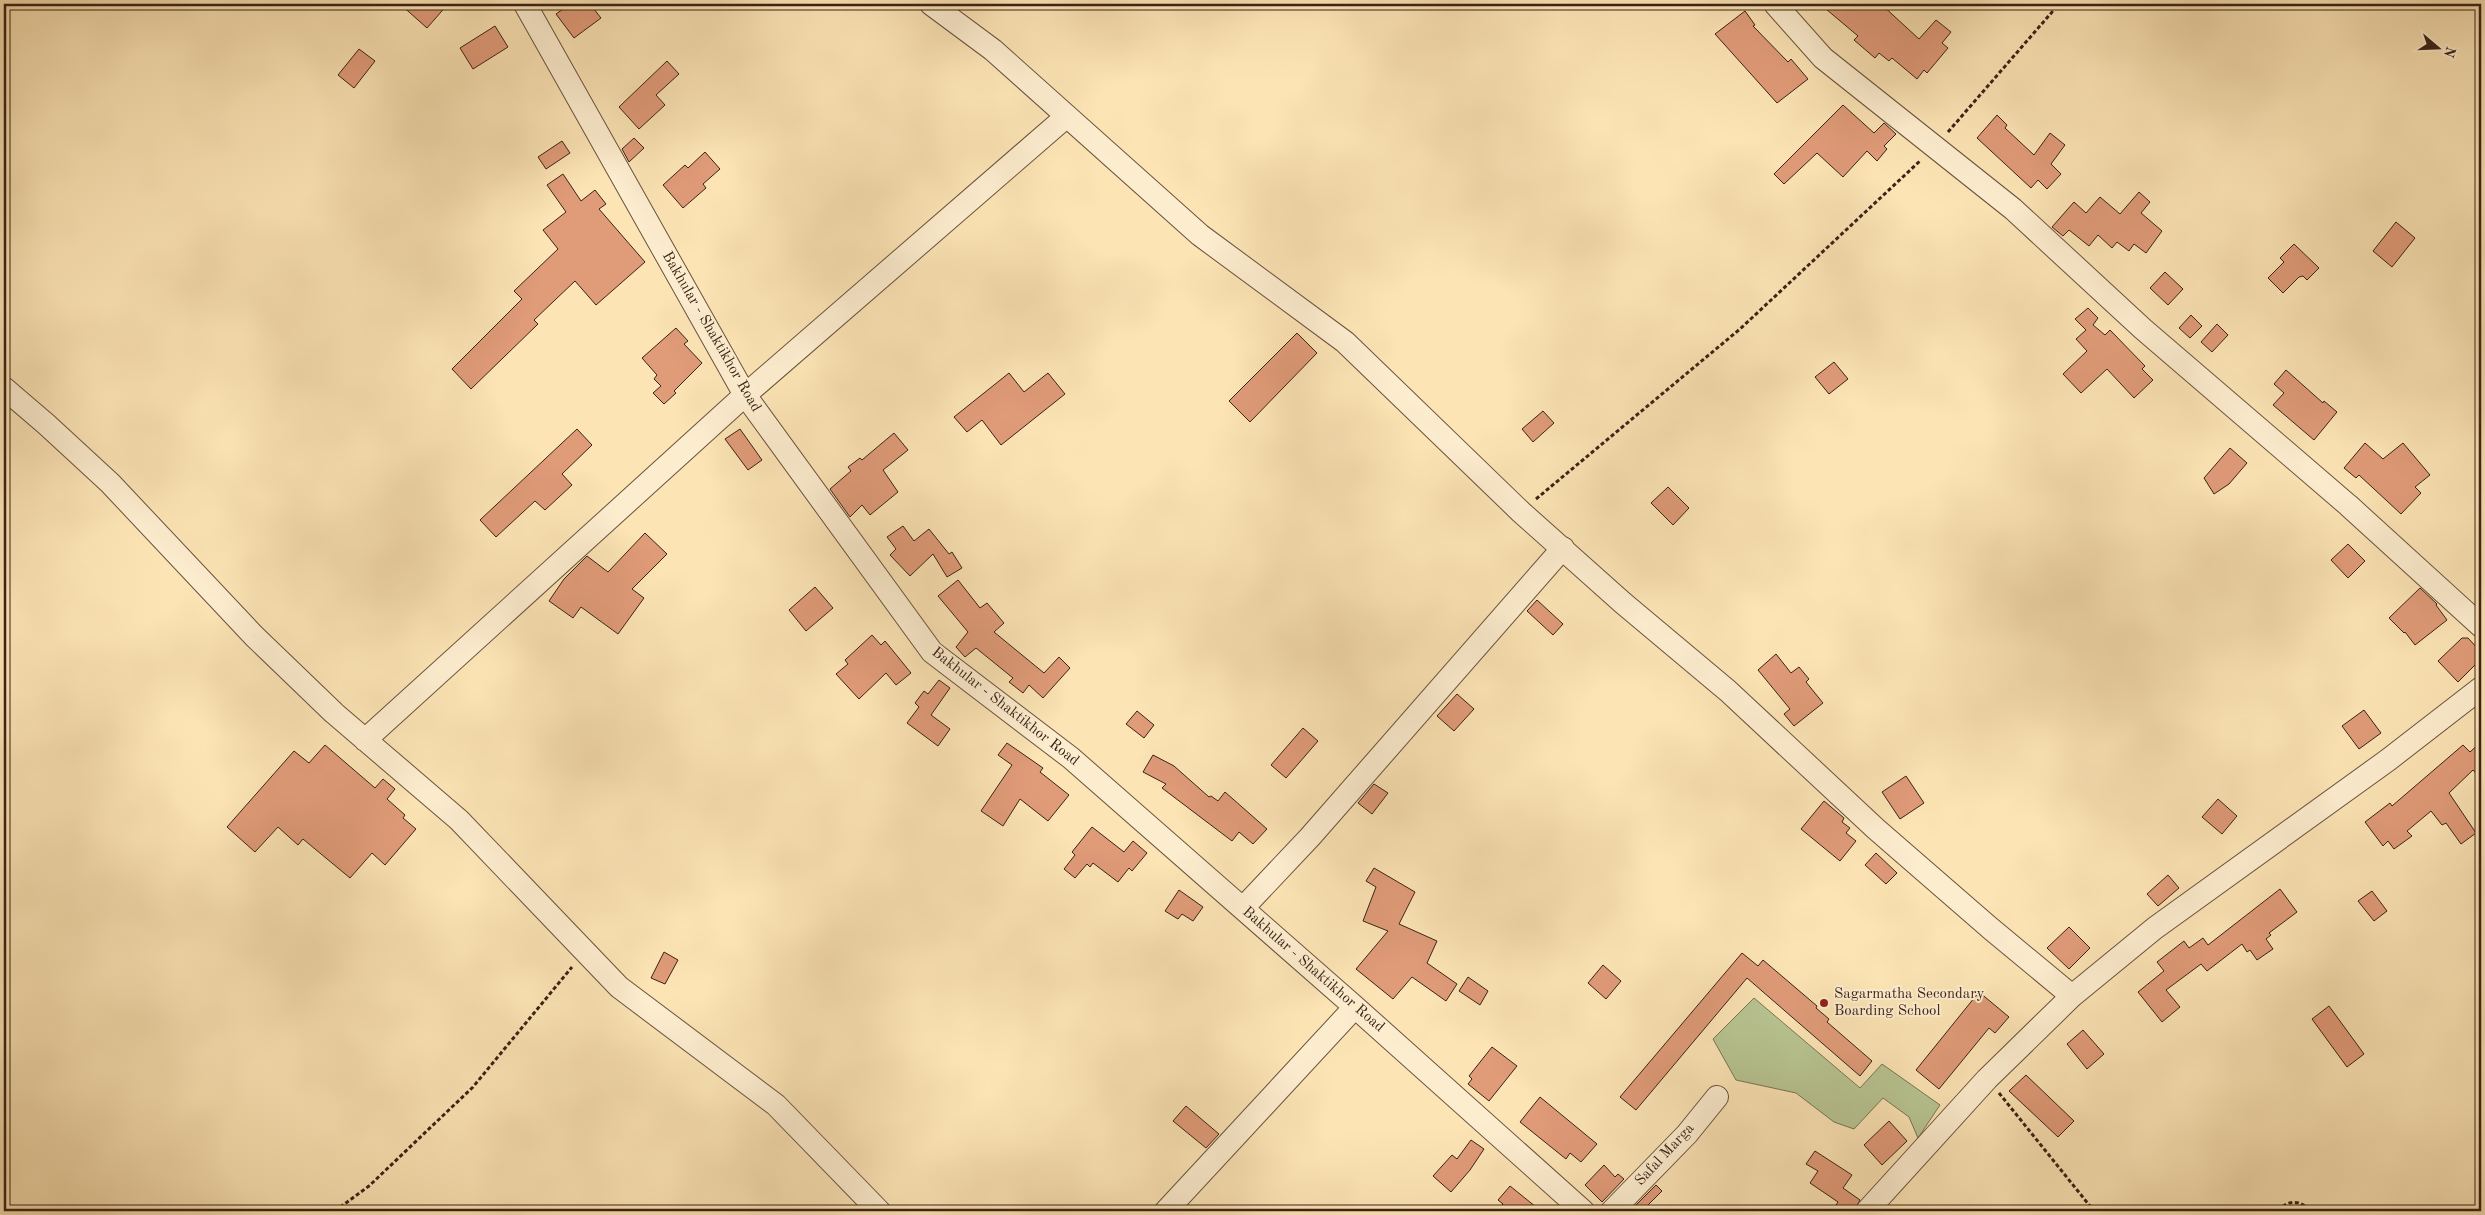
<svg xmlns="http://www.w3.org/2000/svg" width="2485" height="1215" font-family="'Old Standard TT',serif">
<style>
.green{fill:#b8c593;stroke:#797454}
.building{fill:#e09b79;stroke:#3a2216}
.lines{fill:none;stroke-linecap:round;stroke-linejoin:round}
.minor-casing{stroke:#6a523e;stroke-width:24}
.path{stroke:#3a2216;stroke-width:3;stroke-dasharray:4 2.5;stroke-linecap:butt}
.minor{stroke:#fdedcf;stroke-width:22}
.poi-dot{fill:#8f2418;stroke:#fdedcf;stroke-width:2}
.labels{text-anchor:middle;dominant-baseline:central;stroke-width:4;stroke-linejoin:round;paint-order:stroke}
.street-label{font-size:15px;fill:#3a2216;stroke:#fdedcf}
.poi-label{font-size:15px;fill:#3a2216;stroke:#fdedcf;text-anchor:start}
</style>
<rect width="100%" height="100%" fill="#fce4b5"/>
<filter id="stains"><feTurbulence type="fractalNoise" baseFrequency=".004" numOctaves="4"/><feColorMatrix values="0 0 0 0 .2 0 0 0 0 .09 0 0 0 0 .02 0 0 0 .5 -.17"/></filter>
<radialGradient id="worn" r=".72"><stop offset=".6" stop-color="#630" stop-opacity="0"/><stop offset="1" stop-color="#630" stop-opacity=".3"/></radialGradient>
<path class="green" d="M1754 998 1860 1088 1882 1064 1940 1105 1918 1138 1909 1117 1883 1098 1854 1129 1834 1122 1796 1093 1736 1080 1713 1039Z"/>
<path class="building" d="M400 4H448L427 28Z
M570 4H590L601 18 574 38 556 14Z
M1820 4H1881L1919 39 1936 20 1951 32 1942 43 1948 48 1927 73 1924 70 1917 79 1892 58 1889 61 1879 53 1875 58 1854 40 1858 36Z
M1745 11 1755 25 1753 26 1788 62 1791 59 1808 79 1777 103 1715 34Z
M495 26 508 47 473 69 460 48Z
M359 49 375 61 354 88 338 75Z
M667 61 679 74 656 95 665 105 639 129 619 107Z
M1843 105 1874 133 1884 123 1896 134 1884 146 1887 149 1877 161 1867 151 1843 177 1817 153 1784 184 1774 174Z
M1997 115 2007 125 2005 128 2034 155 2050 133 2065 145 2051 164 2061 174 2047 189 2038 180 2031 188 1977 138Z
M634 138 644 148 629 162 622 149Z
M562 141 570 153 546 169 538 157Z
M705 152 720 169 703 184 706 188 683 208 663 185 685 165 688 168Z
M563 174 581 201 595 190 606 204 599 209 645 262 596 305 575 281 534 320 538 324 471 389 452 369 522 299 514 291 558 249 543 230 566 212 547 185Z
M2139 192 2150 202 2141 213 2162 231 2146 253 2134 244 2129 251 2117 242 2112 248 2098 235 2089 246 2069 230 2063 236 2052 227 2074 202 2086 213 2100 197 2120 214Z
M2396 222 2415 238 2392 267 2373 251Z
M2294 244 2319 268 2307 280 2303 276 2299 277 2283 293 2268 278 2284 262 2280 258Z
M2165 272 2183 289 2168 305 2150 288Z
M2088 308 2098 318 2093 325 2105 335 2110 330 2145 366 2142 369 2153 380 2134 398 2107 369 2081 393 2063 374 2087 351 2076 339 2086 330 2075 319Z
M2191 315 2202 326 2190 338 2179 328Z
M2217 324 2228 335 2212 352 2201 342Z
M676 328 688 341 684 344 702 363 674 391 676 393 664 404 653 393 661 386 654 379 657 375 642 358Z
M1297 333 1317 353 1250 422 1229 401Z
M1834 362 1848 379 1829 394 1815 377Z
M2286 370 2323 403 2324 401 2337 412 2314 440 2273 405 2284 393 2274 384Z
M1009 373 1024 392 1048 373 1065 394 1001 445 982 420 967 432 954 417Z
M1543 411 1554 423 1533 442 1522 429Z
M577 429 592 445 562 474 572 485 545 510 535 501 496 537 480 520Z
M740 429 762 460 748 470 725 439Z
M894 433 908 450 883 470 898 492 870 515 862 505 850 517 830 489 851 471 848 467 860 458 862 460Z
M2365 443 2383 459 2403 443 2430 475 2415 487 2421 493 2401 514 2359 475 2356 478 2344 468Z
M2230 448 2247 463 2229 484 2214 494 2204 478Z
M1668 487 1689 508 1673 525 1651 503Z
M903 526 914 541 929 529 949 554 952 552 962 568 947 577 933 554 910 576 890 555 896 549 887 537Z
M645 533 667 554 632 589 644 598 618 634 581 607 573 618 549 601 564 579 587 556 608 572Z
M2348 544 2365 561 2348 578 2331 560Z
M958 580 980 608 987 603 1004 623 994 632 1044 673 1059 657 1070 668 1043 698 1029 685 1023 693 1009 682 1013 678 976 648 965 657 956 647 968 632 938 596Z
M815 587 833 608 806 631 789 610Z
M2420 588 2437 604 2436 605 2447 620 2415 645 2405 632 2404 633 2389 618Z
M1537 600 1563 624 1553 635 1527 611Z
M872 635 881 645 885 641 911 673 896 685 886 673 859 699 836 674 848 664 845 660Z
M2462 638H2468L2481 652V659L2458 682 2438 661Z
M1776 654 1791 673 1799 667 1809 679 1806 682 1823 703 1794 726 1784 714 1790 709 1758 670Z
M939 680 950 688 931 715 950 729 938 746 907 723 919 707 915 703 924 691 928 694Z
M1457 694 1474 709 1454 731 1437 716Z
M2364 710 2381 733 2359 749 2342 726Z
M1137 711 1154 725 1144 738 1126 724Z
M1303 728 1318 741 1286 778 1271 765Z
M2481 742V779L2473 770 2449 793 2476 833 2461 844 2446 823 2442 825 2431 811 2407 831 2412 836 2394 849 2388 841 2383 846 2365 822 2390 803 2392 806 2463 745 2470 752Z
M1007 743 1043 768 1040 772 1069 795 1048 821 1020 799 1003 826 981 811 1012 765 998 755Z
M325 745 375 788 383 779 395 789 387 799 405 815 403 818 416 829 385 865 372 853 350 878 303 839 298 845 278 827 255 852 227 827 294 751 309 763Z
M1153 755 1174 766 1209 797 1211 796 1218 801 1225 792 1267 829 1253 844 1239 832 1232 841 1162 788 1166 784 1143 772Z
M1906 776 1924 803 1900 819 1882 792Z
M1374 784 1388 793 1372 814 1358 803Z
M2218 799 2237 816 2222 834 2202 817Z
M1824 801 1844 818 1842 822 1850 828 1846 833 1856 841 1840 861 1801 829Z
M1092 827 1124 852 1133 841 1147 853 1132 871 1129 868 1118 882 1093 863 1090 867 1087 864 1075 878 1064 869 1075 855 1072 852Z
M1876 853 1897 873 1886 884 1865 865Z
M1374 868 1415 892 1399 924 1437 941 1427 963 1457 984 1446 1001 1412 977 1393 999 1356 969 1388 931 1363 921 1376 887 1366 881Z
M2168 875 2179 888 2158 906 2147 894Z
M2280 889 2297 912 2269 933 2271 935 2266 939 2273 949 2257 960 2250 950 2247 952 2242 944 2207 971 2201 964 2166 990 2180 1007 2162 1022 2138 992 2164 971 2157 962 2184 941 2189 948 2203 938 2208 945Z
M1179 890 1203 907 1193 921 1182 914 1178 919 1165 911Z
M2372 891 2387 911 2374 921 2358 901Z
M2069 927 2090 948 2069 969 2047 948Z
M664 952 678 960 665 984 651 978Z
M1742 953 1758 966 1763 960 1817 1006 1816 1008 1829 1019 1827 1022 1872 1061 1860 1076 1747 978 1636 1110 1620 1097Z
M1603 965 1621 981 1606 999 1588 983Z
M1468 977 1488 991 1480 1005 1459 991Z
M1979 992 2009 1017 1995 1033 1989 1028 1939 1089 1916 1070Z
M2329 1006 2364 1054 2347 1067 2312 1019Z
M2083 1030 2104 1054 2087 1069 2067 1044Z
M1492 1047 1517 1066 1489 1101 1468 1084 1472 1079 1469 1076Z
M2026 1075 2074 1121 2058 1137 2009 1091Z
M1540 1097 1597 1144 1581 1162 1570 1153 1566 1159 1520 1122Z
M1186 1106 1219 1134 1206 1148 1173 1121Z
M1889 1121 1907 1141 1882 1165 1864 1145Z
M1471 1140 1484 1149 1470 1170 1451 1192 1433 1176 1452 1155 1457 1159Z
M1815 1151 1852 1175 1843 1188 1860 1200 1854 1211H1832L1838 1202 1810 1183 1818 1171 1806 1164Z
M1604 1165 1615 1177 1618 1174 1624 1179 1602 1202 1585 1185Z
M1656 1185 1662 1191 1642 1211H1630Z
M1510 1186 1541 1211H1497L1503 1204 1498 1200Z"/>
<g class="lines">
<defs>
<path id="minor" d="M525 4 745 395 932 652 1071 758 1355 1007 1583 1211
M931 4 993 50 1200 235 1345 342 1521 512 1623 603 1728 691 1876 829 1990 928 2072 996
M1775 4 1823 58 2013 209 2143 329 2348 505 2481 626
M4 388 46 424 110 483 254 636 334 713 459 820 619 987 776 1105 879 1211
M365 740 745 395 1067 116
M1243 908 1310 837 1563 548
M1166 1211 1355 1007
M1612 1211 1687 1134 1717 1097
M1867 1211 1987 1079 2072 996 2155 928 2388 760 2481 688"/>
</defs>
<use href="#minor" class="minor-casing"/>
<path class="path" d="M1948 132 2059 4
M1536 499 1740 329 1921 160
M1999 1093 2094 1211
M335 1211 369 1186 473 1087 572 967
M2278 1211C2289 1199 2300 1200 2311 1211"/>
<use href="#minor" class="minor"/>
</g>
<circle class="poi-dot" cx="1824" cy="1003" r="5"/>
<g class="labels">
<g class="street-label">
<text transform="translate(711 332) rotate(60)">Bakhular - Shaktikhor Road</text>
<text transform="translate(1005 707) rotate(38)">Bakhular - Shaktikhor Road</text>
<text transform="translate(1313 970) rotate(41)">Bakhular - Shaktikhor Road</text>
<text transform="translate(1665 1155) rotate(-47)">Safal Marga</text>
</g>
<g class="poi-label">
<text x="1834" y="994">Sagarmatha Secondary<tspan x="1834" dy="17">Boarding School</tspan></text>
</g>
</g>
<rect width="2485" height="1215" fill="none" stroke="#fce4b5" stroke-width="20"/>
<rect x="5" y="5" width="2475" height="1205" fill="none" stroke="#3a2216" stroke-width="2.5"/>
<rect x="10" y="10" width="2465" height="1195" fill="none" stroke="#3a2216"/>
<g transform="translate(2438 48) rotate(109)" stroke="#fdedcf" stroke-width="4" paint-order="stroke">
<path d="M0-4L9 19L0 12L-9 19Z" fill="#3a2216"/>
<text y="-8" font-size="14" font-weight="bold" text-anchor="middle" fill="#3a2216">N</text>
</g>
<rect width="100%" height="100%" filter="url(#stains)"/>
<rect width="100%" height="100%" fill="url(#worn)"/>
</svg>
